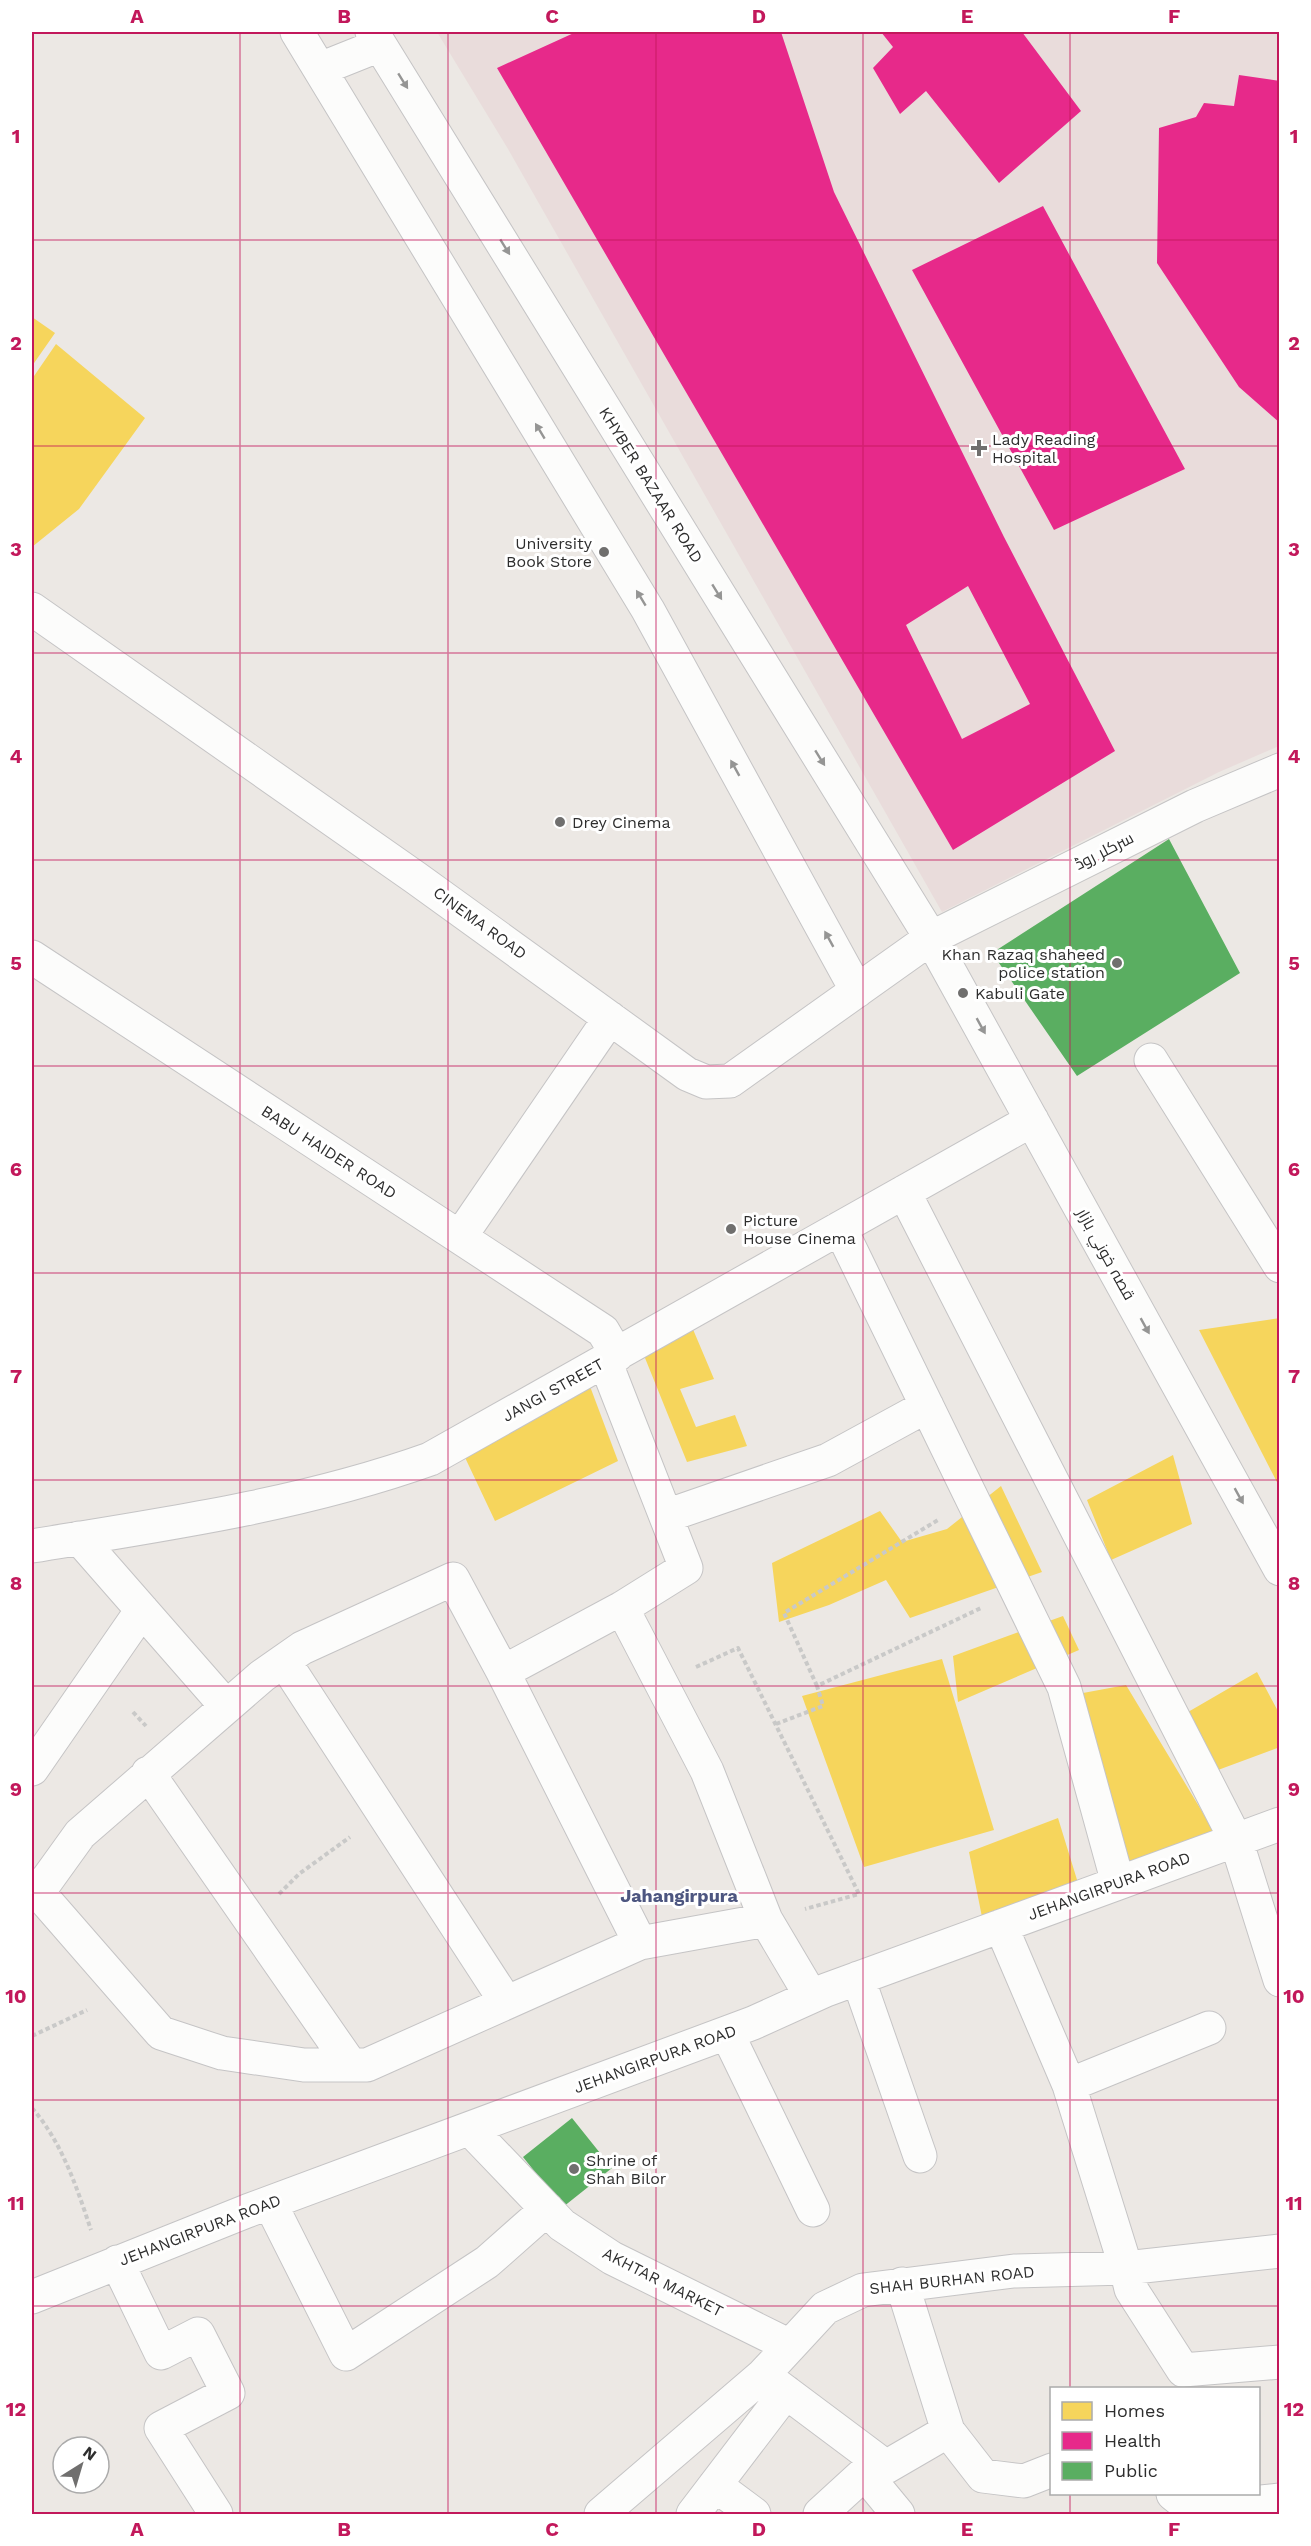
<svg xmlns="http://www.w3.org/2000/svg" width="1311" height="2546" font-family="'Work Sans',Cairo,sans-serif">
<style>
.medical{fill:#e9dcdb}
.homes{fill:#f6d55c}
.health{fill:#e7298a;fill-rule:evenodd}
.public{fill:#5aae61}
.lines{fill:none;stroke-linecap:round;stroke-linejoin:round}
.minor-casing{stroke:#c5c4c5;stroke-width:35}
.path{stroke:#c9c9c8;stroke-width:4;stroke-dasharray:4.5 3;stroke-linecap:butt}
.minor{stroke:#fcfcfb;stroke-width:33}
.oneway{fill:#959594}
.grid{fill:none;stroke:#c2185b;stroke-width:1.5;stroke-opacity:0.55}
.poi-dot{fill:#706f6e;stroke:#fff;stroke-width:2}
.labels{text-anchor:middle;dominant-baseline:central;stroke-width:6;stroke-linejoin:round;paint-order:stroke}
.poi-label{font-size:16px;fill:#2e2e2e;stroke:#fff;text-anchor:start}
.street-label{font-size:16px;fill:#2e2e2e;stroke:#fff}
.neighbourhood-label{font-size:18px;font-weight:bold;fill:#4d5680;stroke:#fff}
.neatline{fill:none;stroke:#c2185b;stroke-width:2}
.grid-label{font-size:20px;text-anchor:middle;font-weight:bold;fill:#c2185b}
</style>
<rect width="100%" height="100%" fill="#ece8e4"/>
<path class="medical" d="M437 32H1279V746L1219 772 942 912 508 149Z"/>
<path class="homes" d="M32 317 55 333 32 366Z
M56 344 145 418 79 509 32 547V379Z
M1280 1318V1488L1199 1330Z
M692 1327 714 1379 680 1389 696 1427 735 1415 747 1446 687 1462 643 1353Z
M588 1381 618 1461 495 1521 461 1449Z
M1173 1455 1192 1524 1111 1560 1087 1500Z
M1001 1486 1042 1572 910 1618 886 1580 829 1605 779 1622 772 1563 880 1511 902 1542 947 1529Z
M1063 1616 1079 1650 958 1702 953 1656Z
M942 1659 994 1830 864 1867 802 1696Z
M1257 1672 1280 1715V1747L1218 1770 1188 1712Z
M1126 1685 1215 1833 1127 1862 1083 1693Z
M1058 1818 1082 1896 982 1917 969 1852Z"/>
<path class="health" d="M576 32H781L834 192 1004 537 1115 751 953 850 497 68ZM968 586 1030 704 962 739 906 625Z
M881 32H1022L1081 111 999 183 926 91 900 114 873 68 893 47Z
M1239 75 1280 81V423L1239 387 1157 263 1159 128 1196 117 1204 103 1234 106Z
M1043 206 1185 469 1054 530 912 270Z"/>
<path class="public" d="M1169 839 1240 973 1077 1076 992 953Z
M572 2118 612 2168 563 2207 523 2157Z"/>
<g class="lines">
<defs>
<path id="minor" d="M297 32 648 610 857 991
M372 32 931 938 1280 1569
M320 69 380 45
M32 609 416 878 687 1074 706 1082 730 1081 931 938 1195 806 1280 770
M32 957 603 1331 617 1355
M1151 1060 1280 1266
M904 1192 1236 1840 1280 1980
M840 1228 1064 1687 1118 1883
M460 1237 610 1018
M666 1516 828 1460 927 1406
M79 1538 226 1706
M32 1546C166 1524 301 1505 430 1459L1032 1120
M622 1608 707 1771 766 1920 811 1996
M284 1661 506 2002
M503 1672 622 1608 686 1568 605 1361
M32 1769 142 1610
M148 1773 350 2064
M32 1885 161 2033 222 2053 304 2065H367L640 1943 766 1920
M39 1891 80 1834 262 1676 302 1648 453 1579 503 1672 640 1943
M1001 1926 1069 2085 1126 2268 1131 2289 1183 2370 1280 2362
M858 1978 920 2156
M727 2033 813 2210
M1069 2085 1209 2028
M470 2129 562 2225 612 2258 790 2346
M270 2203 346 2354 487 2262 547 2209
M117 2262 161 2353 198 2334 228 2393 161 2428 216 2514
M32 2297 247 2211 753 2023 826 1990 1280 1824
M763 2375 886 2467 948 2431 902 2284
M948 2431 983 2476 1024 2481 1052 2470
M865 2474 898 2514
M715 2485 754 2514
M1173 2494 1192 2509 1280 2500
M601 2514 763 2375 825 2308 863 2290 1014 2271 1126 2268 1280 2251
M693 2514 786 2392
M820 2514 878 2461"/>
</defs>
<use href="#minor" class="minor-casing"/>
<path class="path" d="M696 1667 738 1648 859 1894 805 1909
M817 1686 784 1613 938 1520
M133 1712 146 1726
M776 1724 823 1706 817 1686 981 1608
M279 1894 299 1874 350 1837
M32 2036 87 2010
M32 2108C62 2142 77 2188 91 2230"/>
<use href="#minor" class="minor"/>
</g>
<defs><path id="oneway-solid" d="M-6-.8H1V-3.2L6.5 0L1 3.2V.8H-6Z" transform="scale(1.5)"/></defs>
<g class="oneway">
<use href="#oneway-solid" transform="translate(403 81) rotate(58)"/>
<use href="#oneway-solid" transform="translate(505 247) rotate(58)"/>
<use href="#oneway-solid" transform="translate(540 431) rotate(-121)"/>
<use href="#oneway-solid" transform="translate(717 592) rotate(58)"/>
<use href="#oneway-solid" transform="translate(641 598) rotate(-121)"/>
<use href="#oneway-solid" transform="translate(820 758) rotate(58)"/>
<use href="#oneway-solid" transform="translate(735 768) rotate(-119)"/>
<use href="#oneway-solid" transform="translate(829 939) rotate(-119)"/>
<use href="#oneway-solid" transform="translate(981 1026) rotate(61)"/>
<use href="#oneway-solid" transform="translate(1145 1326) rotate(61)"/>
<use href="#oneway-solid" transform="translate(1239 1496) rotate(61)"/>
</g>
<path class="grid" d="M240 32V2514M448 32V2514M656 32V2514M863 32V2514M1070 32V2388M32 240H1280M32 446H1280M32 653H1280M32 860H1280M32 1066H1280M32 1273H1280M32 1480H1280M32 1686H1280M32 1893H1280M32 2100H1280M32 2306H1280M1070 2494V2514"/>
<g class="poi-dot">
<path d="M976 439h6v6h6v6h-6v6h-6v-6h-6v-6h6z"/>
<circle cx="604" cy="552" r="6"/>
<circle cx="560" cy="822" r="6"/>
<circle cx="1117" cy="963" r="6"/>
<circle cx="963" cy="993" r="6"/>
<circle cx="731" cy="1229" r="6"/>
<circle cx="574" cy="2169" r="6"/>
</g>
<g class="labels">
<g class="poi-label">
<text x="992" y="439">Lady Reading<tspan x="992" dy="18">Hospital</tspan></text>
<text x="592" y="543" text-anchor="end">University<tspan x="592" dy="18">Book Store</tspan></text>
<text x="572" y="822">Drey Cinema</text>
<text x="1105" y="954" text-anchor="end">Khan Razaq shaheed<tspan x="1105" dy="18">police station</tspan></text>
<text x="975" y="993">Kabuli Gate</text>
<text x="743" y="1220">Picture<tspan x="743" dy="18">House Cinema</tspan></text>
<text x="586" y="2160">Shrine of<tspan x="586" dy="18">Shah Bilor</tspan></text>
</g>
<g class="street-label">
<text transform="translate(651 485) rotate(58)">KHYBER BAZAAR ROAD</text>
<text transform="translate(1104 851) rotate(-27)">سرکلر روڈ</text>
<text transform="translate(480 923) rotate(36)">CINEMA ROAD</text>
<text transform="translate(329 1152) rotate(33)">BABU HAIDER ROAD</text>
<text transform="translate(1106 1254) rotate(61)">قصہ خوني بازار</text>
<text transform="translate(553 1390) rotate(-29)">JANGI STREET</text>
<text transform="translate(1109 1886) rotate(-20)">JEHANGIRPURA ROAD</text>
<text transform="translate(655 2059) rotate(-20)">JEHANGIRPURA ROAD</text>
<text transform="translate(200 2230) rotate(-21)">JEHANGIRPURA ROAD</text>
<text transform="translate(952 2280) rotate(-6)">SHAH BURHAN ROAD</text>
<text transform="translate(663 2282) rotate(27)">AKHTAR MARKET</text>
</g>
<g class="neighbourhood-label">
<text x="679" y="1895">Jahangirpura</text>
</g>
</g>
<rect width="1311" height="2546" fill="none" stroke="#ffffff" stroke-width="66"/>
<rect x="1050" y="2387" width="210" height="108" fill="#ffffff" stroke="#ababab" stroke-width="1.5"/>
<rect x="1062" y="2402" width="30" height="18" fill="#f6d55c" stroke="#ababab" stroke-width="1.5"/>
<text x="1104" y="2417" font-size="18" fill="#2e2e2e">Homes</text>
<rect x="1062" y="2432" width="30" height="18" fill="#e7298a" stroke="#ababab" stroke-width="1.5"/>
<text x="1104" y="2447" font-size="18" fill="#2e2e2e">Health</text>
<rect x="1062" y="2462" width="30" height="18" fill="#5aae61" stroke="#ababab" stroke-width="1.5"/>
<text x="1104" y="2477" font-size="18" fill="#2e2e2e">Public</text>
<g transform="translate(81 2465) rotate(37)"><circle r="28" fill="#ffffff" stroke="#ababab" stroke-width="1.5"/>
<path d="M0-4.5L10 22L0 15L-10 22Z" fill="#706f6e"/>
<text y="-9" font-size="16" font-weight="bold" text-anchor="middle" fill="#2e2e2e">N</text>
</g>
<rect x="33" y="33" width="1245" height="2480" class="neatline"/>
<g class="grid-label">
<text x="137" y="23">A</text>
<text x="344" y="23">B</text>
<text x="552" y="23">C</text>
<text x="759" y="23">D</text>
<text x="967" y="23">E</text>
<text x="1174" y="23">F</text>
<text x="16" y="143">1</text>
<text x="1294" y="143">1</text>
<text x="16" y="350">2</text>
<text x="1294" y="350">2</text>
<text x="16" y="556">3</text>
<text x="1294" y="556">3</text>
<text x="16" y="763">4</text>
<text x="1294" y="763">4</text>
<text x="16" y="970">5</text>
<text x="1294" y="970">5</text>
<text x="16" y="1176">6</text>
<text x="1294" y="1176">6</text>
<text x="16" y="1383">7</text>
<text x="1294" y="1383">7</text>
<text x="16" y="1590">8</text>
<text x="1294" y="1590">8</text>
<text x="16" y="1796">9</text>
<text x="1294" y="1796">9</text>
<text x="16" y="2003">10</text>
<text x="1294" y="2003">10</text>
<text x="16" y="2210">11</text>
<text x="1294" y="2210">11</text>
<text x="16" y="2416">12</text>
<text x="1294" y="2416">12</text>
<text x="137" y="2536">A</text>
<text x="344" y="2536">B</text>
<text x="552" y="2536">C</text>
<text x="759" y="2536">D</text>
<text x="967" y="2536">E</text>
<text x="1174" y="2536">F</text>
</g>
</svg>
